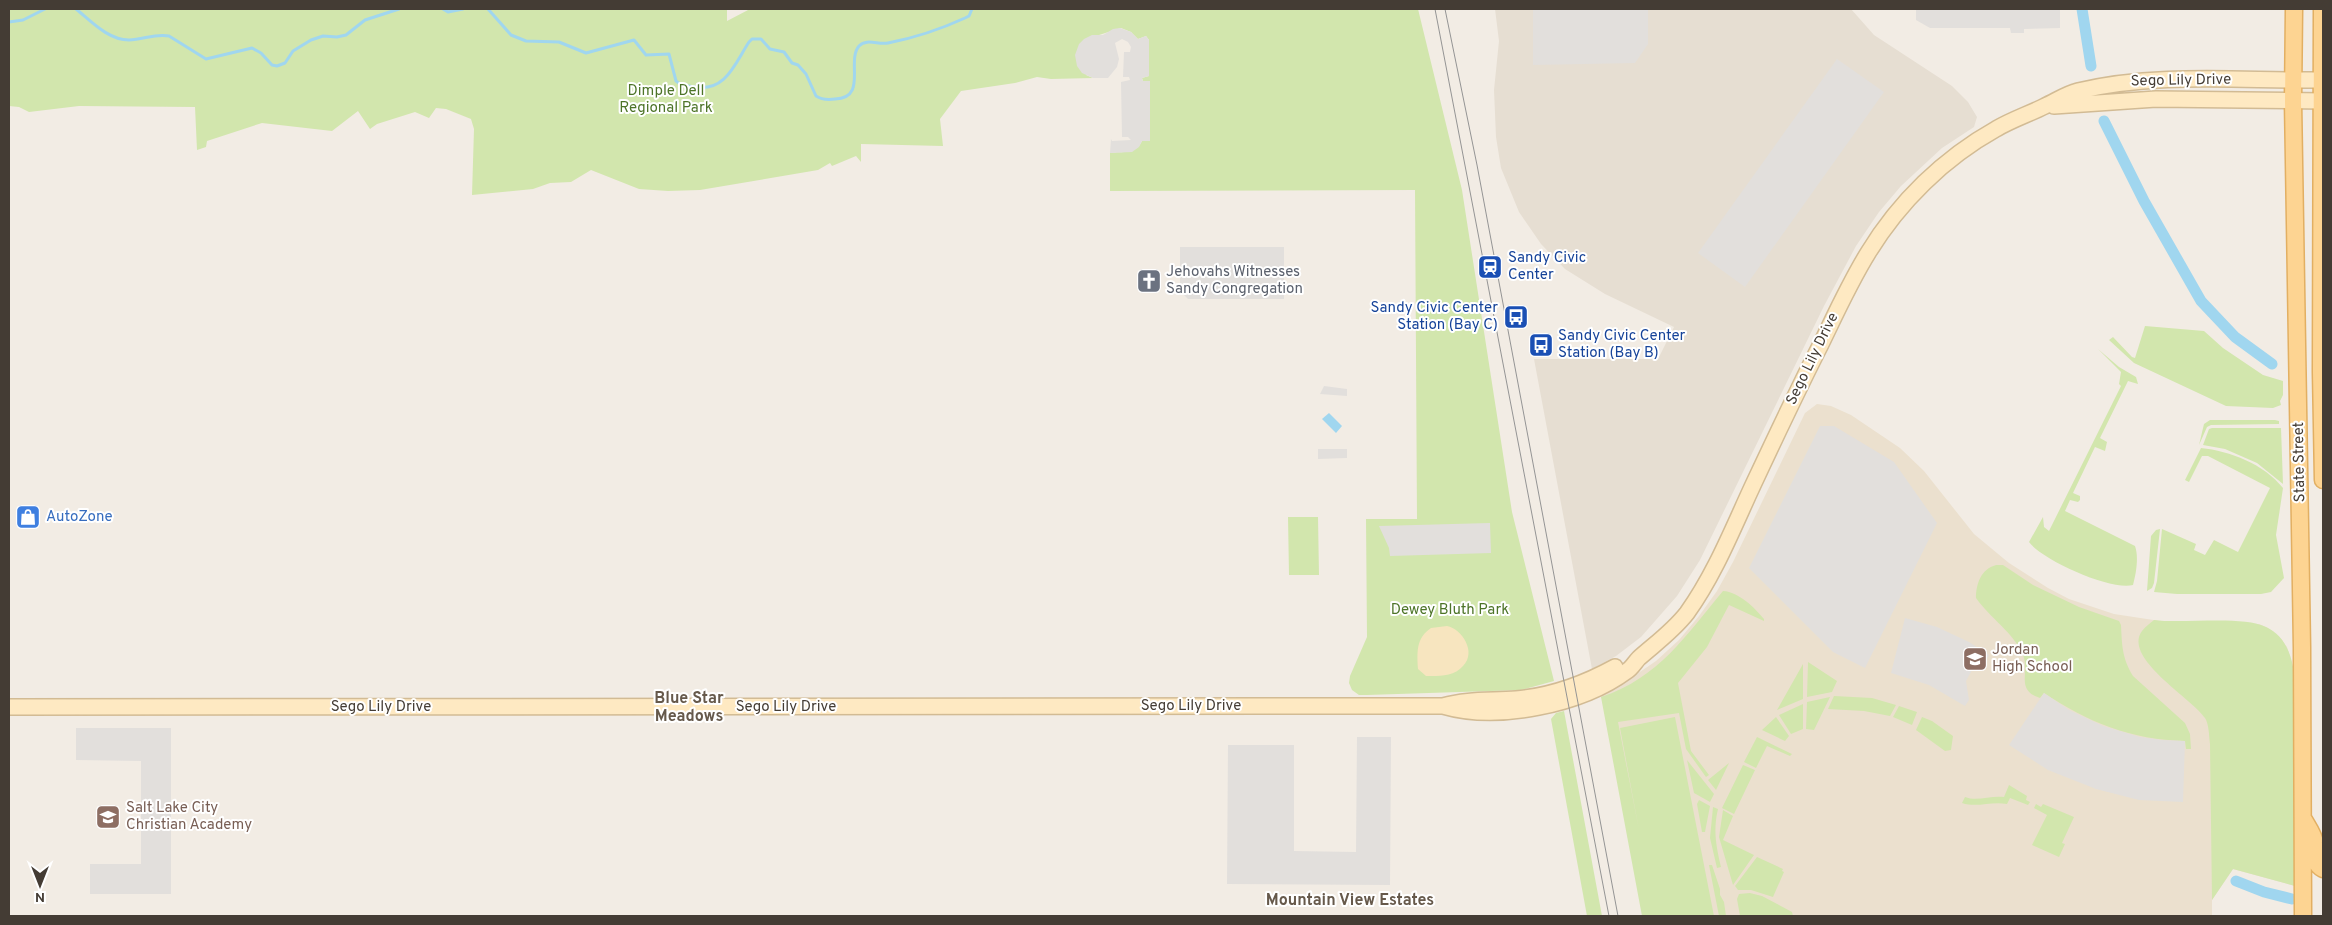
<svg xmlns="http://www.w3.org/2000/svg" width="2332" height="925" font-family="Overpass,sans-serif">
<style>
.residential{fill:#e6ded2}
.education{fill:#ebe0ce}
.green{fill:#d2e6ad}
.sand{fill:#f7e5bf}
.parking{fill:#e2dfdc}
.water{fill:#a0d6ef}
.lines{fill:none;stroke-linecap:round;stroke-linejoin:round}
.stream{stroke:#a0d6ef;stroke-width:3}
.canal{stroke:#a0d6ef;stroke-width:11}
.secondary-casing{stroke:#d2bb94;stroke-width:18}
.primary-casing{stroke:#e2af62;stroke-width:19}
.secondary{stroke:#fee9c2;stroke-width:15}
.primary{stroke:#fdd492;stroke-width:16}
.tram{stroke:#949494;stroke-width:1}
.labels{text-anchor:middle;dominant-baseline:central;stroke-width:4;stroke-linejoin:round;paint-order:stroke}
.street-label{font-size:15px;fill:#443c34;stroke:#fff}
.park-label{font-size:15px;fill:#4d7428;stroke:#fff}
.transit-label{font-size:15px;fill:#164399;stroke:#fff;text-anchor:start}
.worship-label{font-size:15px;fill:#5b616d;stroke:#fff;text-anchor:start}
.shop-label{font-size:15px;fill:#366cbe;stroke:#fff;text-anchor:start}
.education-label{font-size:15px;fill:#785e54;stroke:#fff;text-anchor:start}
.neighbourhood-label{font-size:16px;font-weight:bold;fill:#66594b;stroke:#fff}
</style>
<rect width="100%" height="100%" fill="#f2ece4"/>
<path class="residential" d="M1495 9H1851L1874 35 1952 86 1968 102 1977 117 1974 127 1942 148 1901 186 1879 212 1856 246 1824 306 1700 560 1677 596 1641 637 1616 656 1592 669 1534 359H1658L1674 327 1605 294 1565 269 1541 244 1519 212 1501 168 1496 137 1494 90 1499 41Z"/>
<path class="education" d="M1817 404 1831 406 1851 415 1900 448 1924 471 1974 534 2009 563 2048 588 2069 599 2114 614 2160 621 2259 624 2268 628 2282 640 2287 647 2293 667 2295 886 2233 869 2212 900V916H1644L1601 694 1628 680 1656 661 1679 640 1699 616 1717 591 1733 562 1805 413Z"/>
<path class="green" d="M9 9H676L683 10 727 9V21L750 9H1418L1462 190 1512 512 1554 681 1521 690 1367 695H1359L1352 690 1349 683 1350 676 1367 637 1366 519H1417L1415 190 1110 191V153C1123 151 1135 155 1142 141H1150L1149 81H1143L1142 78 1149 76V40L1146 36 1138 39 1131 32 1121 28 1099 35 1086 75 1093 78 1051 79 1037 77 1015 83 961 91 940 119 943 146 861 144V162L856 156 832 166 830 163 818 170 700 190 668 191 639 189 591 170 571 182 550 183 533 189 472 195 474 129 471 119 446 109 436 108 429 118 415 112 377 124 370 129 358 111 332 131 262 123 207 141 206 147 197 150 195 107 79 106 29 112 19 107 9 106Z
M2145 326 2204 331 2223 348 2263 375 2283 381V395L2280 401 2281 405 2273 408 2226 406 2134 363 2109 340 2113 337 2132 357 2135 358Z
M2098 349 2119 367 2136 377 2138 384 2128 381 2100 438 2107 442 2105 451 2095 447 2073 493 2080 496V500L2078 502 2070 500 2065 511 2135 546C2139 557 2136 574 2133 585 2111 591 2042 560 2029 542L2043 517 2044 527 2049 531 2121 386 2119 384 2121 372Z
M2210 420H2275L2279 421V424L2211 425 2207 427 2199 445 2204 424Z
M2212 428H2281L2283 484 2257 463 2225 449 2203 445 2209 429Z
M2201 448C2230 451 2264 464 2283 488L2276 535 2284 578 2271 592 2261 594H2177L2154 592 2157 581 2162 529 2196 544 2194 550 2205 555 2214 540 2238 552 2270 488 2208 456H2202L2189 482 2185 480Z
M1288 517H1318L1319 575H1289Z
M2160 529 2154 583 2152 588 2147 591 2151 536 2156 530Z
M1996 565H2003L2033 585 2079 607 2119 621 2121 625C2122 645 2122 658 2133 676L2185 723 2190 734 2191 749H2186L2185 741C2132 740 2087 722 2044 693L2040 698C2015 690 2030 672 2023 655 2014 633 1990 618 1976 598 1976 584 1981 569 1996 565Z
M1723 591C1739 592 1755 608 1764 619V621L1729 605 1707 647 1678 683 1691 751 1709 775 1706 777 1686 749 1679 713 1618 722 1639 830 1620 728 1675 717 1714 916H1642L1601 697C1659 678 1686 635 1723 591Z
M2154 620C2183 624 2242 615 2266 627 2282 634 2290 650 2293 667L2295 886 2233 869 2212 900 2210 744C2209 736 2209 724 2205 718 2193 699 2122 658 2142 631 2145 627 2150 623 2154 620Z
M1808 662 1837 681 1832 692 1807 697Z
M1803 664V699L1777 710Z
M1834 696 1872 698 1896 705 1890 716 1864 711 1828 709Z
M1830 697 1814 730 1806 729 1807 702Z
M1803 704V729L1791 734 1779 715Z
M1899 706 1917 712 1912 725 1893 717Z
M1564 711 1602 916H1587L1551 719 1556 713Z
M1776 717 1789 736 1785 741 1762 730Z
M1922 717 1932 721 1953 736 1951 750 1945 751 1916 730Z
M1757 737 1792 754 1790 756 1767 746 1756 768 1744 762Z
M1687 760 1714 794 1710 802 1694 793Z
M1729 763 1716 790 1708 780Z
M1743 765 1755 770 1734 814 1722 808Z
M2009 785 2027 796 2026 800 2030 802 2028 805 2010 798 2007 804C1991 801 1977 808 1962 803L1965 797C1977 802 1991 795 2004 797Z
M1699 800 1710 806 1705 832H1702L1697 804Z
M2036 804 2041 807 2043 804 2074 817 2062 843 2065 844 2059 857 2032 845 2047 815 2034 808Z
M1713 807 1718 809C1713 830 1716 846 1721 867L1717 868 1710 838Z
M1723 810 1733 816 1723 840 1754 855 1733 885 1719 837Z
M1757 857 1783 869 1782 871 1784 872 1773 897 1751 890H1738L1735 886Z
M1709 865H1712L1720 889V895L1724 902 1726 916H1719Z
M1750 893 1762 896 1792 912 1793 916H1740L1737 899 1739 894Z"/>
<path class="sand" d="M1447 626C1462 629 1477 652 1463 666 1454 677 1438 676 1426 676L1418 669C1417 652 1416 638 1431 628Z"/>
<path class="parking" d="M1533 9H1648V44L1635 63 1533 65Z
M1916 9H2060V28L2024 29V33H2011L2010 28H1930L1916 20Z
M1120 28 1131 32 1138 39 1146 36 1149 40V76L1142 78 1143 81H1150V141H1142L1139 147 1132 152 1110 153 1111 139 1112 141 1131 140 1128 137H1122L1121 82 1130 80 1129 77H1123L1124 52H1130L1131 47 1128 42 1122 39 1115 43 1119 59 1117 67 1108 78H1093L1082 73 1077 66 1075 55 1079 44 1084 39 1092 35H1103L1113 29Z
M1837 59 1884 92 1745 287 1698 253Z
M1180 247H1284V299H1188L1180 291Z
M1324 386 1347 389V396L1320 394Z
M1820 426H1834L1894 462 1937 523 1865 668 1833 652 1749 568Z
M1318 449H1347V458L1318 459Z
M1490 523 1491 553 1390 556 1389 548 1379 526Z
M1905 618 1937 627 1969 642 1989 655 1985 662 1972 670 1966 681 1969 700 1965 706 1929 685 1891 673Z
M2044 693 2069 710 2103 726 2140 737 2162 740 2185 741 2183 802 2139 800 2096 789 2048 770 2009 745Z
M76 728H171V894H90V864H141V761L76 760Z
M1357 737H1391L1390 885 1227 884 1228 745H1294V851L1356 852Z"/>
<path class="water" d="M1329 413 1342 426 1336 433 1322 419Z"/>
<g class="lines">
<path class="stream" d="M76 9C91 21 108 40 129 40 143 40 155 33 169 36L206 59 252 48 261 53 272 65 277 66 285 63 293 51 311 40 323 36 337 37 346 35 365 20 399 9
M443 9 448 12 463 9
M488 9 511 35 526 41 559 42 586 53 634 40 646 55 669 54 676 81C681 86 688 86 695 87 726 92 735 63 749 42L752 39H761L770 49 784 52 792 63 798 65 806 74 816 96C822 100 828 100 835 99 868 98 846 61 859 46 867 38 878 45 888 43 914 38 941 29 965 18L969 16 972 9
M9 22 23 20 45 9"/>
<path class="canal" d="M2082 9 2091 66
M2104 121 2144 201 2201 301 2235 337 2272 364
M2236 881 2264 892 2292 899"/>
<defs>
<path id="secondary" d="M2054 106 2156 99 2323 101
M1443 706C1467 699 1491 701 1516 699 1551 696 1584 684 1615 667
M9 707 1443 706C1498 722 1581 705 1627 671 1632 668 1635 662 1639 658 1656 643 1673 631 1687 613 1715 574 1733 528 1753 485 1775 438 1797 391 1821 344 1836 313 1850 282 1868 253 1899 202 1944 158 1996 129 2011 120 2029 114 2045 106 2056 101 2066 94 2078 91 2157 72 2242 81 2323 80"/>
<path id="primary" d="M2294 9 2293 101 2302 648 2303 916
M2322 9 2321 372 2323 480
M2304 820C2308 827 2314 835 2315 843 2317 853 2312 863 2323 869"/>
</defs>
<use href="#secondary" class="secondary-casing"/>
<use href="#primary" class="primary-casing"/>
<use href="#secondary" class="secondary"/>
<use href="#primary" class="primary"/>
<path class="tram" d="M1435 9 1609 916
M1445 9 1477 165 1618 916"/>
</g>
<defs>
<symbol id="station-square" viewBox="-11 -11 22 22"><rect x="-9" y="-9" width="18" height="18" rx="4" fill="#1a4fb4" stroke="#fff"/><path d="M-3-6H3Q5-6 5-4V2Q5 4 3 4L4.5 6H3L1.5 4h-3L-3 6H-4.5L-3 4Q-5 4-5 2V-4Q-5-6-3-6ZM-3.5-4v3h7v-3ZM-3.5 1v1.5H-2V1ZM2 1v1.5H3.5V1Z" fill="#fff"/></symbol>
<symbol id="church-square" viewBox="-11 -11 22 22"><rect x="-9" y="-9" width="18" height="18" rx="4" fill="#6b7280" stroke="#fff"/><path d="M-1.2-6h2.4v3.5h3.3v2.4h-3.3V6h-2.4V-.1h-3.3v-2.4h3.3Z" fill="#fff"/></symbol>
<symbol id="bus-square" viewBox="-11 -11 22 22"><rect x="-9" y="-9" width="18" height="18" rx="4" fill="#1a4fb4" stroke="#fff"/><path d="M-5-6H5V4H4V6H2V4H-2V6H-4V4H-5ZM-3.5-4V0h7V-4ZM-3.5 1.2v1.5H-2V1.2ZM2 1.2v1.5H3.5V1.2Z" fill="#fff"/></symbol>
<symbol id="shop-square" viewBox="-11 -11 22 22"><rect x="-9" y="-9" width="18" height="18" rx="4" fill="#3f7fe0" stroke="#fff"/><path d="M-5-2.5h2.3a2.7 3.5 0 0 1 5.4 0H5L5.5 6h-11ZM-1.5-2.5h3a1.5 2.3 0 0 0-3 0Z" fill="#fff"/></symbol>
<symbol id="school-square" viewBox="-11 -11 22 22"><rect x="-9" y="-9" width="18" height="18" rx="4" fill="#8d6e63" stroke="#fff"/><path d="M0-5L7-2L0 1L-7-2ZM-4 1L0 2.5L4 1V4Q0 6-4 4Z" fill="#fff"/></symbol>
</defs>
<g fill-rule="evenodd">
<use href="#station-square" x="1476" y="253" width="28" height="28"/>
<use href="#church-square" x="1135" y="267" width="28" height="28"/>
<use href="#bus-square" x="1502" y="303" width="28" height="28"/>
<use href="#bus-square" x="1527" y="331" width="28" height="28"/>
<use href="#shop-square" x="14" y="503" width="28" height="28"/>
<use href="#school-square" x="1961" y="645" width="28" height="28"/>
<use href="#school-square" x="94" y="803" width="28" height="28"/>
</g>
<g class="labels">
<g class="street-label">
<text transform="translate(2181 81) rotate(-1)">Sego Lily Drive</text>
<text transform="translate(1813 359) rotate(-64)">Sego Lily Drive</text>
<text transform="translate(2300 462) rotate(-91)">State Street</text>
<text x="1191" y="706">Sego Lily Drive</text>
<text x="381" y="707">Sego Lily Drive</text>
<text x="786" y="707">Sego Lily Drive</text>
</g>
<g class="park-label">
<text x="666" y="91">Dimple Dell<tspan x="666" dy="17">Regional Park</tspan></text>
<text x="1450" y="610">Dewey Bluth Park</text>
</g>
<g class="transit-label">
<text x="1508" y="258">Sandy Civic<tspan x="1508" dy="17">Center</tspan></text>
<text x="1498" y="308" text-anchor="end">Sandy Civic Center<tspan x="1498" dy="17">Station (Bay C)</tspan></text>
<text x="1558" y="336">Sandy Civic Center<tspan x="1558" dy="17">Station (Bay B)</tspan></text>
</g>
<g class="worship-label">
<text x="1166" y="272">Jehovahs Witnesses<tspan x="1166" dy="17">Sandy Congregation</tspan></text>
</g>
<g class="shop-label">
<text x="46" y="517">AutoZone</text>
</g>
<g class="education-label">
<text x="1992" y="650">Jordan<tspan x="1992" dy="17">High School</tspan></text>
<text x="126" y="808">Salt Lake City<tspan x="126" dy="17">Christian Academy</tspan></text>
</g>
<g class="neighbourhood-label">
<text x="689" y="699">Blue Star<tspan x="689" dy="18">Meadows</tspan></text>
<text x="1350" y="901">Mountain View Estates</text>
</g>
</g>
<rect width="2332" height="925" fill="none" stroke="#443c34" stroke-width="20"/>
<g transform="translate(40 885) rotate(180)" stroke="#ffffff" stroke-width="4" paint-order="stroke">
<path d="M0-4L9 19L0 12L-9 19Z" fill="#443c34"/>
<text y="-8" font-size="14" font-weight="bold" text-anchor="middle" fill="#443c34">N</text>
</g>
</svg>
